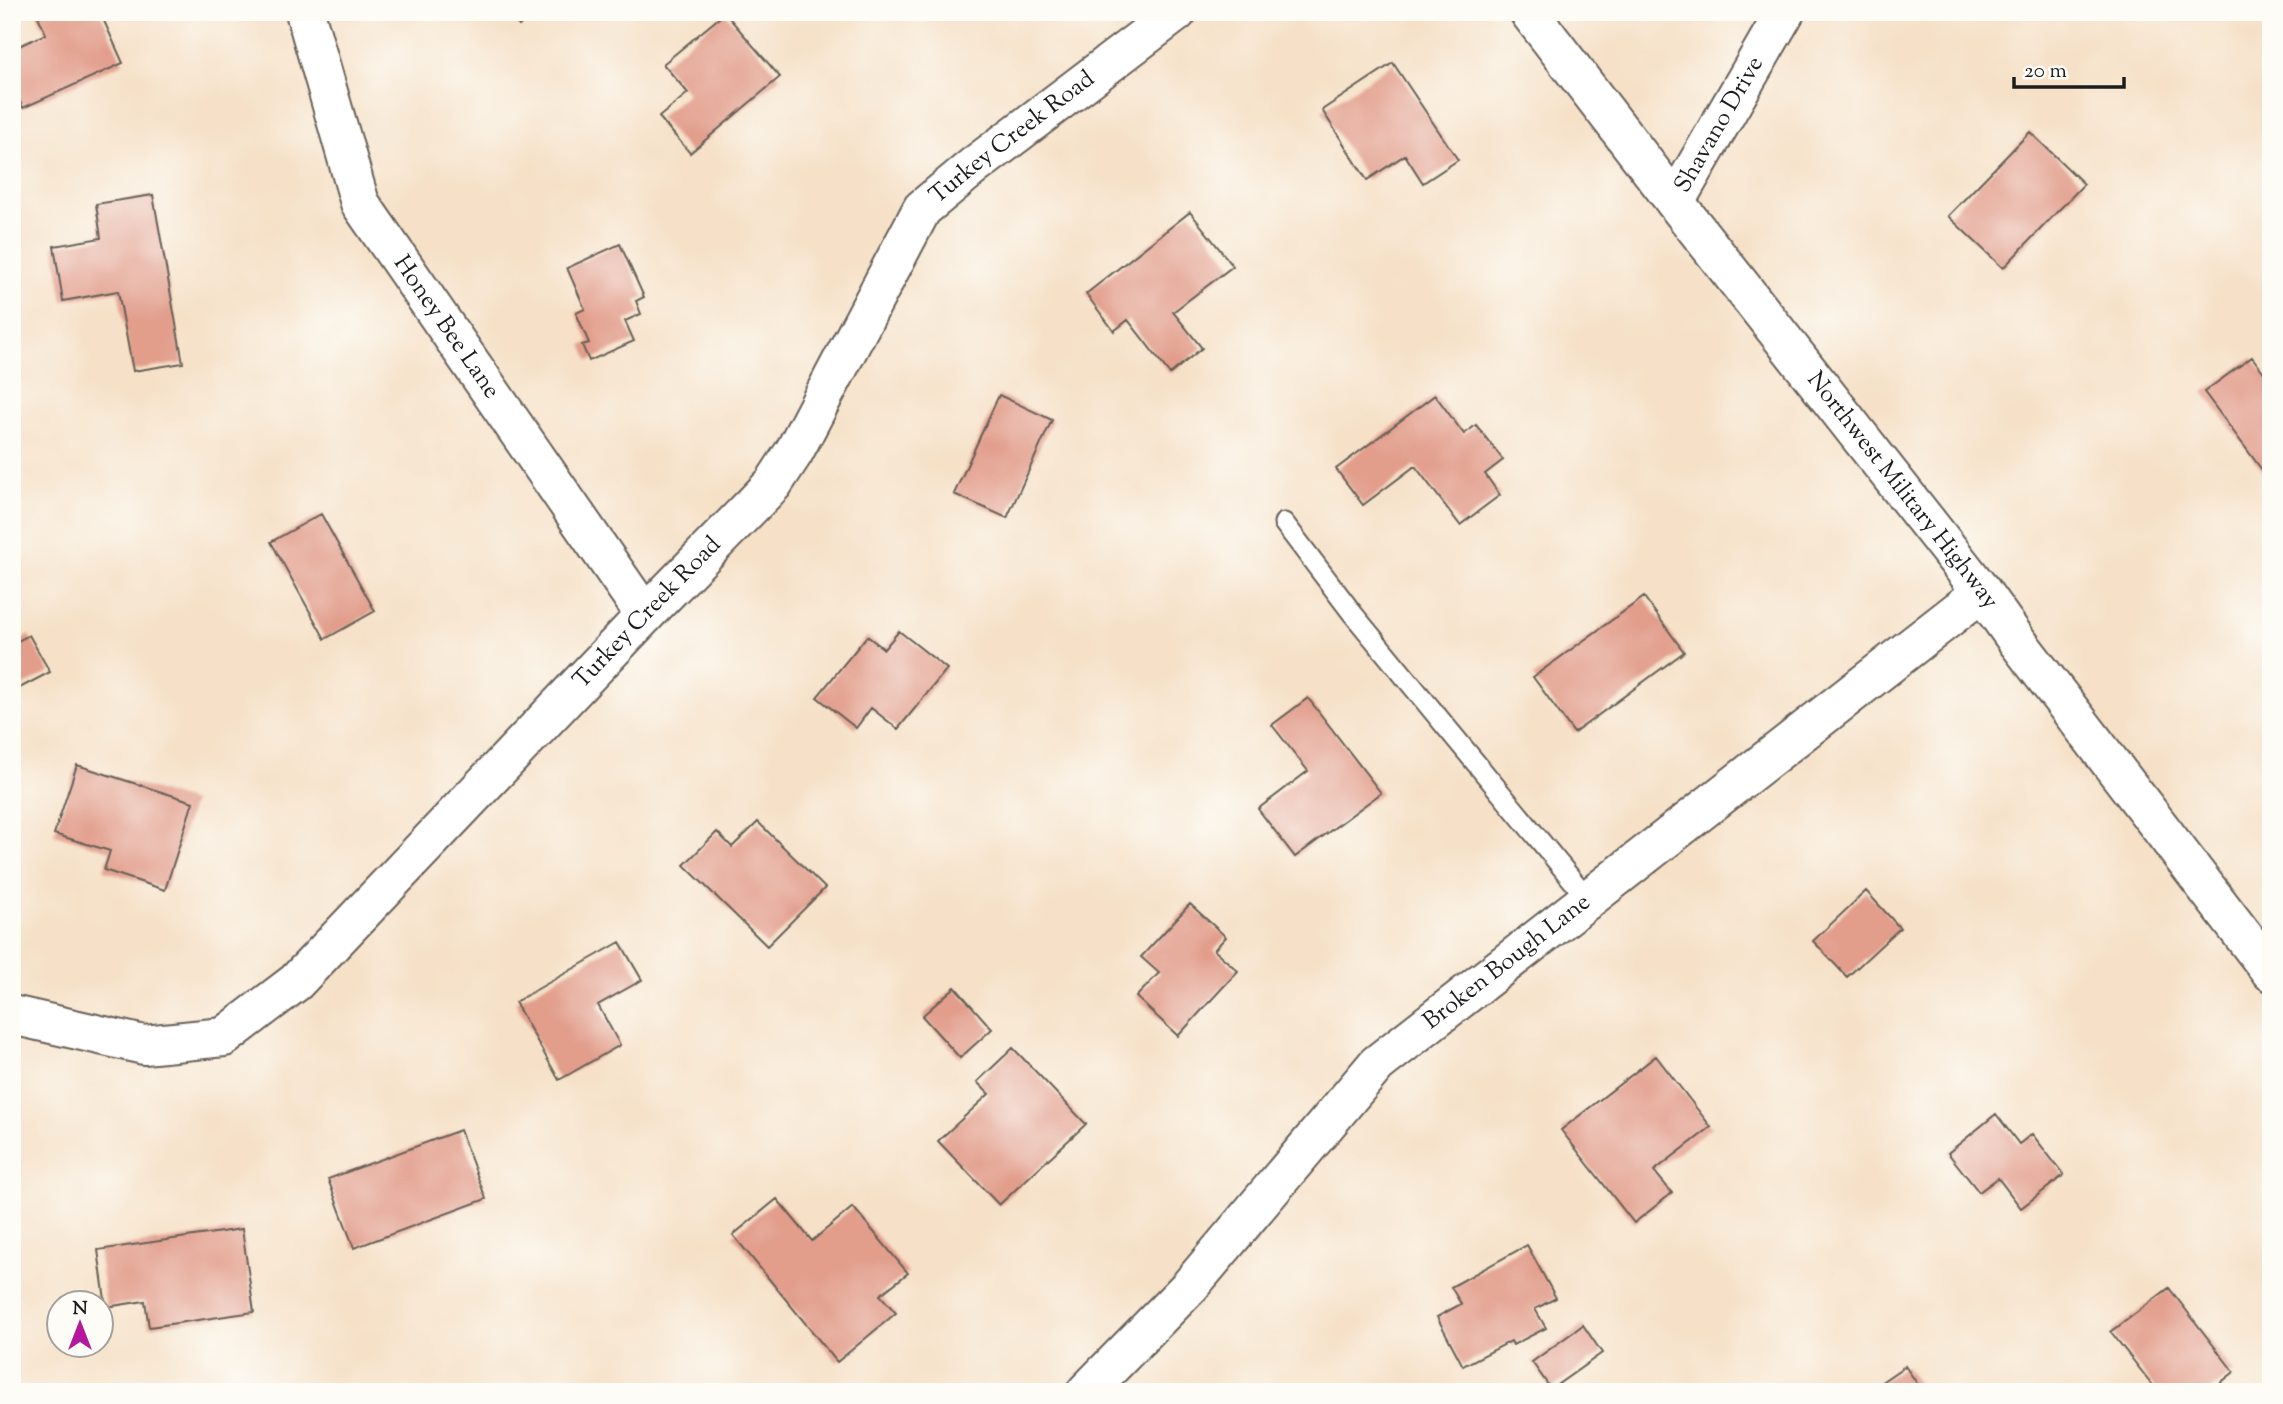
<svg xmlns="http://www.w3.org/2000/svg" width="2283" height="1404" font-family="'Sorts Mill Goudy',serif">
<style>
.building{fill:#e29d8b}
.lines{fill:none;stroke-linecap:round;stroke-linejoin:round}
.lane-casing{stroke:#686158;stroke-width:23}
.street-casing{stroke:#686158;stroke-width:42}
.primary-casing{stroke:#686158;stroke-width:42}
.lane{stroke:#fff;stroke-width:19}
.street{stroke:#fff;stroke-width:38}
.primary{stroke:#fff;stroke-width:38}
.labels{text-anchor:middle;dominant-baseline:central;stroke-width:5;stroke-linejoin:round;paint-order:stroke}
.street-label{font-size:24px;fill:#1c1c1c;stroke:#fdfcf7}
</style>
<rect width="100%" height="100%" fill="#fdfcf7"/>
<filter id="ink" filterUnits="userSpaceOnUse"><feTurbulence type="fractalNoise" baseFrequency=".0143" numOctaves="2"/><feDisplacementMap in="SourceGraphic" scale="14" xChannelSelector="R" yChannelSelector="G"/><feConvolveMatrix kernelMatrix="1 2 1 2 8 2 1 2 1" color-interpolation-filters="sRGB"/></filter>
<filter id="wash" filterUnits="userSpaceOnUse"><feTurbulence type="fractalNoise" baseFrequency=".00686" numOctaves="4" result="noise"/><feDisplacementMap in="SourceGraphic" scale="28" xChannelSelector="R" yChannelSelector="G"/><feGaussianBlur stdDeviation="1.57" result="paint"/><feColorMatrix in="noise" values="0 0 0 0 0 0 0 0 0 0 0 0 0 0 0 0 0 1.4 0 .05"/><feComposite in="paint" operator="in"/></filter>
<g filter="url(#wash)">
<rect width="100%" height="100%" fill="#f6e1c8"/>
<g id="blocks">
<path class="building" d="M36 12H100L123 63 23 108 12 85V49L46 34Z
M508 12H535L519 26Z
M725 13 780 77 690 153 659 117 688 93 663 64Z
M1393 63 1458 160 1423 183 1405 155 1367 180 1322 110Z
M2030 132 2084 184 2003 268 1948 216Z
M153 195 183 363 133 371 118 291 63 301 54 246 101 238 96 204Z
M1190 212 1233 266 1173 312 1202 348 1170 374 1128 320 1114 331 1086 294Z
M620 244 644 297 636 301 641 314 625 321 634 341 589 361 582 345 589 343 576 313 585 309 567 268Z
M2252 357 2271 382V482L2204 392Z
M999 395 1052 420 1007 518 954 494Z
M1435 395 1464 434 1476 425 1503 460 1485 474 1500 495 1460 525 1415 466 1363 505 1336 469Z
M321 514 375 611 325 639 271 542Z
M1644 597 1684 652 1574 733 1533 677Z
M899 631 947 669 898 729 871 708 856 728 817 697 867 636 884 649Z
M29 635 50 672 12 692V644Z
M1308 698 1381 793 1295 857 1258 809 1308 771 1272 725Z
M77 765 193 802 165 890 104 870 110 851 54 834Z
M758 822 825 888 767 946 684 865 717 832 732 847Z
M1866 891 1900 928 1847 977 1813 941Z
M1190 904 1226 937 1214 950 1238 971 1178 1036 1136 997 1159 973 1141 957Z
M620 942 642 980 598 1005 620 1045 559 1080 515 1002Z
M955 987 992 1029 960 1058 922 1016Z
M1013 1048 1086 1124 999 1205 938 1141 989 1094 977 1082Z
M1656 1056 1711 1127 1654 1171 1672 1193 1634 1223 1561 1130Z
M1996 1114 2019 1144 2032 1134 2064 1175 2021 1208 1998 1178 1979 1192 1948 1153Z
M460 1130 486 1199 354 1248 328 1179Z
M777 1199 812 1241 853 1207 908 1273 880 1295 896 1313 837 1362 733 1235Z
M242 1229 254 1312 149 1327 145 1301 106 1307 98 1250Z
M1527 1245 1556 1298 1535 1309 1546 1328 1513 1345 1511 1341 1463 1366 1437 1317 1461 1304 1451 1287Z
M2169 1288 2234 1372 2209 1392H2158L2111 1332Z
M1583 1325 1602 1353 1551 1389 1532 1362Z
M1905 1366 1923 1392H1867Z"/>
</g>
</g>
<g filter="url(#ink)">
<use href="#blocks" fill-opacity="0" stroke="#686158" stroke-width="2"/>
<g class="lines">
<defs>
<path id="lane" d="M1284 523 1353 614 1588 899"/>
<g id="street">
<path id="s1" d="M305 12 360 203 645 615"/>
<path id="s2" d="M1675 202 1785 12"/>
<path id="s3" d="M12 1015 144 1045 224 1037 296 982 645 615 773 484 794 452 922 209 974 166 1177 12"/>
<path id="s4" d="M1086 1392 1189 1287 1377 1064 1982 592"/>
</g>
<g id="primary">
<path id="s5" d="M1529 12 1675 202 1982 592 2017 641 2271 972"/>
</g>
</defs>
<use href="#lane" class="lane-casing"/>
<use href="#street" class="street-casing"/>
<use href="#primary" class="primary-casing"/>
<use href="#lane" class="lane"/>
<use href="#street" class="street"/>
<use href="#primary" class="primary"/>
</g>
</g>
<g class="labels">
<g class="street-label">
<text stroke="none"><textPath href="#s2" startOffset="89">Shavano Drive</textPath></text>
<text stroke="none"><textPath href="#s3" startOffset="1424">Turkey Creek Road</textPath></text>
<text stroke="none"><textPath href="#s1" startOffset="350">Honey Bee Lane</textPath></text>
<text stroke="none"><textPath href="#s5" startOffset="607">Northwest Military Highway</textPath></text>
<text stroke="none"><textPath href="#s3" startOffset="816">Turkey Creek Road</textPath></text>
<text stroke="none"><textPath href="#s4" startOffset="604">Broken Bough Lane</textPath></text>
</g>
</g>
<rect width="2283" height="1404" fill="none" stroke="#fdfcf7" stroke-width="42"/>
<g transform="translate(80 1324)"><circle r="33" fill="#fdfcf7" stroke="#a3a29f" stroke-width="2"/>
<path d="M0-5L12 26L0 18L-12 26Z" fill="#b5179e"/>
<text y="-10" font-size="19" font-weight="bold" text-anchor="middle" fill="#1c1c1c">N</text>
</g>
<path d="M2014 77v10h110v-10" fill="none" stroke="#1c1c1c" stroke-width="3.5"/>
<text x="2024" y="77" font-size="21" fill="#1c1c1c" stroke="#fdfcf7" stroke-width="5" paint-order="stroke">20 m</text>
</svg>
